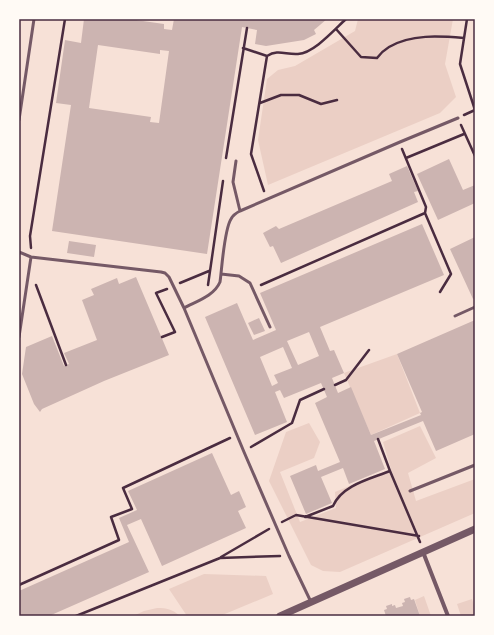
<svg xmlns="http://www.w3.org/2000/svg" width="494" height="635" font-family="'Noto Serif',serif">
<style>
.green{fill:#ebcfc5}
.building{fill:#ccb4b1;fill-rule:evenodd}
.lines{fill:none;stroke-linecap:round;stroke-linejoin:round}
.path{stroke:#4a2c40;stroke-width:2.5}
.service{stroke:#755966;stroke-width:3}
.minor{stroke:#755966;stroke-width:4}
.tertiary{stroke:#755966;stroke-width:7}
.neatline{fill:none;stroke:#4a2c40;stroke-width:1.5}
</style>
<rect width="100%" height="100%" fill="#f7e1d7"/>
<path class="green" d="M358 19H453L445 64 456 97 440 113 268 185 258 140 267 79 278 70 295 66 355 31Z
M397 354 420 413 371 435 344 373Z
M309 423 320 442 314 458 280 472 300 522 336 508 335 492 391 469 383 442 420 426 436 458 408 473 416 501 475 479V513L340 572 323 571 311 565 269 481 286 432Z
M204 574 266 576 273 594 220 616H187L169 589Z
M424 596 431 616H420L415 600Z
M472 599 475 608V616H461L457 604Z
M157 608C167 608 172 609 180 616H133L144 611Z"/>
<path class="building" d="M84 19H129L164 24V29L172 30 174 19H327L314 30 316 34 304 40 266 46 255 44 257 30 242 27 207 254 52 231 71 105 56 103 65 40 81 43ZM98 45 160 54V50L169 51 159 123 150 122 151 117 89 108Z
M449 159 463 190 475 185V203L438 220 417 174Z
M407 166 418 191 414 192 418 202 281 263 273 246 270 247 263 233 276 226 279 229 392 181 389 174Z
M422 224 444 275 320 327 330 351 334 350 344 373 332 378 338 393 351 387 371 435 421 415 420 413 422 412 397 354 475 320V434L436 451 423 421 374 441 385 469 349 484 343 468 321 477 332 503 306 514 290 476 316 465 318 471 340 462 315 403 327 397 321 383 284 398 280 390 275 392 287 422 255 435 205 317 237 303 253 340 276 330 260 293ZM309 332 319 356 298 365 287 341ZM283 347 292 368 274 375 278 383 272 386 260 357Z
M475 237V298L473 299 450 249Z
M69 241 96 245 94 257 67 253Z
M136 277 169 355 104 381 42 409 40 412 34 404 22 374 26 347 52 336 64 366 69 364 64 353 97 340 82 300 94 295 91 289 117 278 119 284Z
M259 318 265 331 254 335 248 323Z
M212 453 231 495 239 491 243 500 246 507 238 511 246 528 162 566 141 519 127 525 149 572 49 616H19V591L129 542 119 518 137 510 128 491Z
M410 597 411 600 414 599 420 616H386L384 610 387 609 386 606 392 604V606L395 605 396 608 403 606 402 603 405 602 404 599Z"/>
<g class="lines">
<path class="path" d="M336 29 361 57 377 58C380 54 384 50 389 47 411 34 439 36 464 38
M243 48 267 56
M260 103 281 95H299L321 104 337 100
M464 115 475 110 460 64 467 19
M461 125 475 156
M402 149 426 207 425 213 451 274 440 292
M226 158 247 28
M406 158 464 134
M264 191 251 154 267 56C278 49 286 55 298 54 314 53 334 30 346 19
M31 248 30 236 65 19
M180 283 209 271
M36 285 66 365
M208 285 223 181
M261 285 425 213
M162 337 175 332 156 293 167 289
M335 385 346 380 369 350
M251 447 292 423 300 400 324 389
M390 471 420 542
M305 517 333 506C342 485 370 479 390 471L378 439
M282 522 296 515 419 536
M221 557 269 529
M19 585 119 540 111 517 132 509 123 488 230 438
M76 616 220 558 280 556"/>
<path class="service" d="M19 120 34 19
M236 161 233 182 240 211
M19 252 31 257 161 272 165 273 169 277 184 308 244 452 289 556 311 602
M221 274 239 276 250 283 270 327
M184 308C197 301 214 296 220 282 222 268 224 230 231 219 233 215 236 213 240 211L400 142 458 118
M455 316 475 307
M19 337 31 257
M410 491 475 465"/>
<path class="minor" d="M423 552 448 616"/>
<path class="tertiary" d="M280 616 475 529"/>
</g>
<rect width="494" height="635" fill="none" stroke="#fffaf5" stroke-width="40"/>
<rect x="20" y="20" width="454" height="595" class="neatline"/>
</svg>
